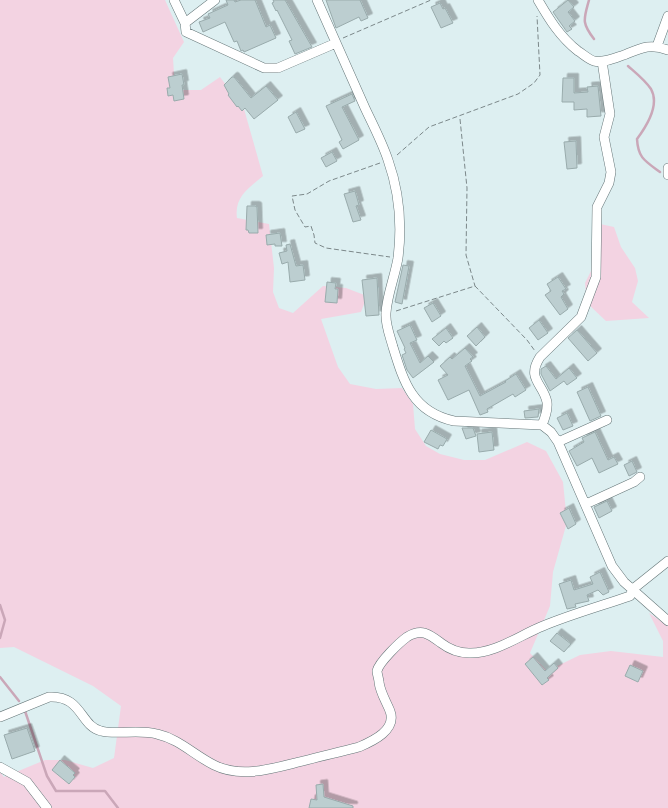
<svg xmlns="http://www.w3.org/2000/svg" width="668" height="808" font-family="Mulish,sans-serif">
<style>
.green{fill:#f3d3e2}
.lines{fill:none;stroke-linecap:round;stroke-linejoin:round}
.stream{stroke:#caa7b8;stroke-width:2.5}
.building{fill:#bcced0;stroke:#99abac;filter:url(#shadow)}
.minor-casing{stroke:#647577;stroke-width:10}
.path{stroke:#7c888a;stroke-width:1;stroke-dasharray:5 2.5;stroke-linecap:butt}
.minor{stroke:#fff;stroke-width:9}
</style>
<defs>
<filter id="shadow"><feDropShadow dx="4.5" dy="-4.5" stdDeviation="0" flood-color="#0004"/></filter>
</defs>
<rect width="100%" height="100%" fill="#ddeff1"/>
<path class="green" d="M0 0H165L184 42 173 58 175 90H201L220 77 244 109 263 176C249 188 234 197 237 218L269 224 274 268 273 292 279 308 293 313 323 286 346 288 367 296 361 312 321 319 338 367 350 384 376 389 402 388 413 404 415 429 426 446 440 454 464 460H485L527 442 546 451 563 482 567 522 553 572 550 606 530 653 547 671 580 655 611 651 663 657V641L649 613 668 626V808H0V772L4 777 45 760H65L93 768 114 758 121 706 93 686 14 647 0 648Z
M600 224 614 227 621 247 635 268 638 281 632 302 649 318 606 321 587 303 585 283 593 267Z"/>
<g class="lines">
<path class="stream" d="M589 0C584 19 581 22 594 39
M628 66C636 73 645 80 651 89 660 105 646 127 637 139 638 158 645 161 660 172
M0 605 5 620 0 638
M0 677 19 701
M25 711 47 776 56 791H105L118 808"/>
</g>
<path class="building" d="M226 0H234L235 2 241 0H255L266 27 270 25 276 38 244 52 243 50 241 51 237 41 234 42 225 22 203 32 199 22 210 18 208 14 228 5Z
M273 0H285L312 47 295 54 289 41 292 40 277 10 276 11 272 3 274 2Z
M326 0H360L368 18 361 21 359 17 336 28Z
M568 0 574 7 568 12 575 21 569 26 572 29 567 32 553 12Z
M440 3 443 9 445 8 453 23 441 28 431 7Z
M182 74 184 85H182L184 99 174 101 173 95 168 96 167 88H170L168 77Z
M232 77H234L251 98 266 86 278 100 254 119 245 108 242 111 238 106 237 107 228 95 229 94 224 85Z
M563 78H574V93L588 92 587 87 598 86 601 116 587 117V109L574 110V102H562Z
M352 94 355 101 342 107 359 140 343 149 339 142 342 140 326 106Z
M296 112 305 129 296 133 288 117Z
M576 141 577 168 567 169 564 142Z
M332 152 337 161 326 167 321 158Z
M355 191 359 205 356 206 361 220 353 222 344 194Z
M247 206H255L257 207 258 233H249L248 230H246Z
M280 233 282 246H275V244L267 245 266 235Z
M290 244 296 266 303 265 305 280 290 282 288 262 282 264 279 253 287 251 286 245Z
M403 265 409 266 402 304 395 302Z
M558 277 566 289 562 291 564 294 561 297 568 309 560 315 545 295 551 291 547 284Z
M377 278 379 315 366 316 362 280Z
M327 282 336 283 335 289H338L337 303 325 302Z
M433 303 441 316 432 322 424 308Z
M539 320 548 333 538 340 529 328Z
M410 325 417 340 410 343 420 363 428 356 434 362 413 378 407 370 402 355 406 353 404 349 405 348 397 331Z
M477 327 485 337 476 346 467 336Z
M446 328 453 338 446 343 444 341 439 346 432 339Z
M577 330 597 353 588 361 568 338Z
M465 348 473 357 470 359 472 361 465 366 480 396 506 382 505 381 516 374 526 390 515 397 513 394 487 409 488 412 480 415 469 390 448 400 438 380 448 375 440 366 450 357 452 359Z
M546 366 556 379 569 368 577 378 567 385 564 381 550 391 541 374V369Z
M588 387 601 416 590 421 577 392Z
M539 409 538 417 525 418 524 411Z
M567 413 573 426 563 430 557 418Z
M462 428H473L476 436 466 439Z
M431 430 447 439 443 446 440 445 438 449 424 442Z
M492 432 494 450 479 452 477 434Z
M595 432 608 460 614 457 618 464 599 473 592 458 577 466 569 451 584 442 582 438Z
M632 461 637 472 629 476 624 465Z
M607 501 612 511 599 518 594 507Z
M569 508 576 524 568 529 560 513Z
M600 572 609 592 603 595 598 590 587 595 589 601 575 604 576 607 567 609 559 584 571 580 574 590 593 584 590 577Z
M557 633 571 644 564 652 550 641Z
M533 657 545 671 554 663 558 668 547 678 549 680 542 685 525 664Z
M630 665 643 671 638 682 625 676Z
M27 728 35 751 12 759 4 735Z
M60 760 75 773 73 775 75 777 69 784 52 770Z
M323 784 324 797 353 806V808H309L311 799 317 800 316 785Z"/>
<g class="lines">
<defs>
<path id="minor" d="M174 0 185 23 215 0
M317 0C333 36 349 72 365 108 373 125 382 142 388 160 399 191 402 226 398 258 395 276 387 295 386 313 385 324 390 336 393 347 404 383 413 412 454 421L542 425 551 432 558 442 612 566 624 582 668 621
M538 0C549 19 560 37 578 51 583 54 588 59 594 61 604 63 615 58 624 55 641 48 650 43 668 50
M185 23 186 32 264 68H278L336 43
M657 46 668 16
M668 168V175
M542 425C545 418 548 410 547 402 543 383 526 379 540 357L581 317 596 277 597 207 609 183 611 172 604 137 610 114 602 61
M558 442 607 420
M586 504 634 482 640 477
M0 717 49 697C82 695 80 726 101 731 116 735 139 729 157 734 179 739 194 755 214 765 242 779 274 768 303 761 322 756 340 752 359 747 373 741 397 730 390 711 386 701 380 692 379 682 379 679 377 674 377 671 379 662 400 642 407 637 422 628 429 634 441 643 449 649 459 653 469 653 495 654 520 635 543 626 572 614 601 606 630 596L633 589 668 561
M0 767 27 782 47 808"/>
</defs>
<use href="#minor" class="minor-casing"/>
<path class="path" d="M343 38 431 0
M460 119 467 188 466 255 475 286
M397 155 429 127 518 94 534 83 540 75 537 16
M380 163 329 181 307 194 292 196 295 210 305 227 311 226 314 235 315 243 326 248 390 257
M396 311 475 286 527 340 535 351"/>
<use href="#minor" class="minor"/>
</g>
</svg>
